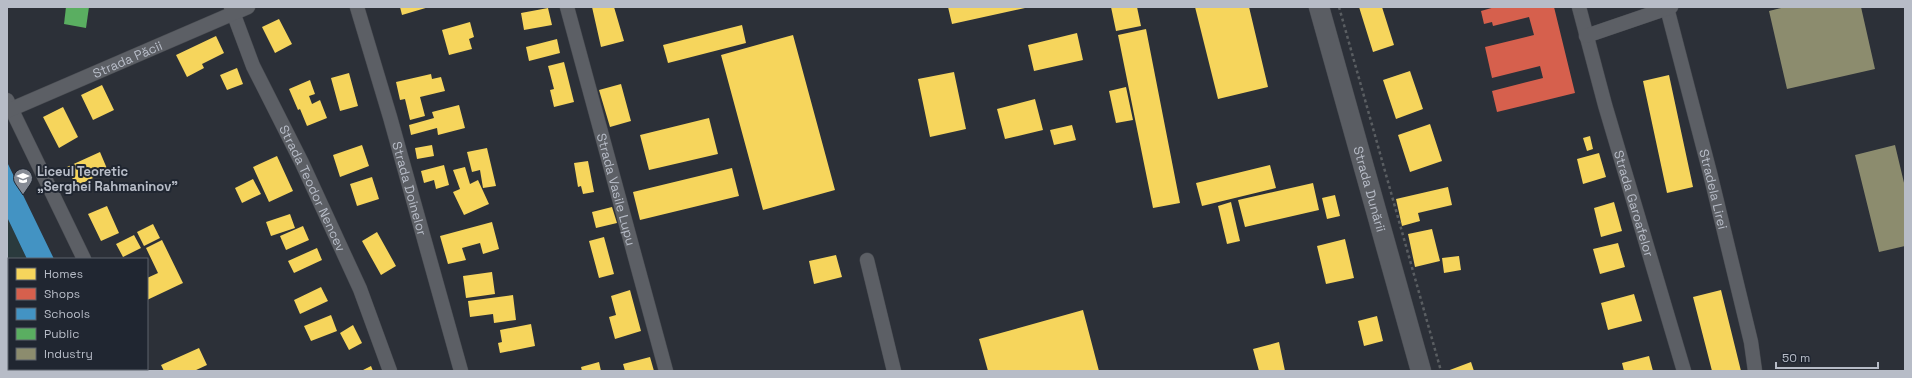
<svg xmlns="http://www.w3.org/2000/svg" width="1912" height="378" font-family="'Space Grotesk',sans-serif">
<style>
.green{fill:#2a3a3d}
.homes{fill:#f6d55c}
.shops{fill:#d6604d}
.schools{fill:#4393c3}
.public{fill:#5aae61}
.industry{fill:#8c8c6e}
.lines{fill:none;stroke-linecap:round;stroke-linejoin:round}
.minor-casing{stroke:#484b51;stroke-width:15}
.secondary-casing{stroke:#484b51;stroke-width:21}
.path{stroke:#5a5e62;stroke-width:2.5;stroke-dasharray:3 3;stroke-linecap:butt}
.minor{stroke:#5c5f65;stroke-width:14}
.secondary{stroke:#5a5d63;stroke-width:20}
.labels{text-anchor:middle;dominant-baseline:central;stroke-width:4;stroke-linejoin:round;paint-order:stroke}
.street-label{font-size:13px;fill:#b7bcc7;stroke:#202631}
.poi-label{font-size:13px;font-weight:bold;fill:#b7bcc7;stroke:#202631;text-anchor:start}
</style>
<rect width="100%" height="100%" fill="#2c3038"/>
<path class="green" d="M7 217 27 259H9V282L7 277Z"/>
<path class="homes" d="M400 7H429L402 15Z
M592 7H614L624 41 601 47Z
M948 7H1025V8L952 24Z
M1111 7H1137L1141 26 1116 31Z
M1195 7H1249L1268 87 1218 99Z
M1359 7H1382L1394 45 1373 52Z
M548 8 552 25 524 30 521 13Z
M279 19 292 44 275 53 262 27Z
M470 22 474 37 469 39 472 49 449 55 442 30Z
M742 25 746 43 668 63 663 45Z
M1146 29 1180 203 1153 208 1118 35Z
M1077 33 1083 60 1034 71 1028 45Z
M793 35 835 190 763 210 721 55Z
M216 36 224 53 202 64 204 68 187 77 176 55Z
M557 39 560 53 529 61 526 47Z
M564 62 574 102 554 107 550 90 554 89 548 66Z
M237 68 243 84 227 90 220 75Z
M1410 71 1423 109 1396 119 1383 80Z
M954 72 966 129 930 137 918 79Z
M349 73 358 106 340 111 331 78Z
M431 74 432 79 441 77 445 91 420 97 425 116 410 120 405 99 400 100 396 82Z
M1669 75 1693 187 1667 193 1643 81Z
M310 80 315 94 309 96 312 104 320 100 327 118 307 126 300 109 298 110 289 89Z
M621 84 631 121 610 127 599 90Z
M102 85 114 110 93 120 81 95Z
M1126 87 1133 120 1116 123 1109 91Z
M1035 99 1043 130 1005 139 997 109Z
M459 105 465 128 438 135 437 128 411 135 409 125 434 118 432 112Z
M63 107 78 137 59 148 43 117Z
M709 118 718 154 649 170 640 135Z
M1430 124 1442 161 1410 172 1398 135Z
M1072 125 1076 140 1054 145 1050 130Z
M1590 136 1593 149 1587 151 1583 138Z
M362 145 369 166 340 177 333 155Z
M432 145 434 156 417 159 415 148Z
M487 148 496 186 483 188 480 170 472 172 467 152Z
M100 152 108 171 76 186 67 167Z
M1599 153 1606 177 1583 184 1577 159Z
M277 156 293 191 269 202 253 167Z
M588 161 594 192 583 194 581 186 578 187 574 163Z
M444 165 449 185 436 189 434 180 424 183 421 171Z
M1270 165 1276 188 1202 206 1196 183Z
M465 167 470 184 478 180 489 204 464 215 453 192 460 189 453 170Z
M732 168 739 196 640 220 633 192Z
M372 177 379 199 357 206 350 184Z
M253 179 261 194 242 203 235 188Z
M1313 183 1319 210 1245 227 1238 200Z
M1448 187 1452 205 1418 213 1420 221 1402 226 1396 199Z
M1335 195 1340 216 1327 219 1322 198Z
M1231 202 1240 241 1227 244 1218 206Z
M1614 202 1622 231 1601 237 1594 208Z
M107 206 119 233 101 241 88 214Z
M612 207 617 223 596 228 592 212Z
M290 214 295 228 271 236 266 222Z
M492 222 499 249 483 254 480 243 462 248 466 260 448 264 440 236Z
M153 224 160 238 144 246 137 232Z
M303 226 309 240 286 250 280 236Z
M1432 229 1440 261 1415 267 1408 234Z
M377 232 396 266 381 275 362 241Z
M134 235 141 248 123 257 116 244Z
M604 237 614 274 599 278 589 241Z
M1345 239 1354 278 1326 284 1317 246Z
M162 240 183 283 147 300V278L158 273 146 248Z
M1618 243 1625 267 1600 274 1593 249Z
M317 248 322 260 294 273 288 261Z
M836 255 842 277 814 284 809 261Z
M1459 256 1461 270 1444 273 1442 258Z
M492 272 495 294 466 298 463 276Z
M321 287 328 301 300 314 294 300Z
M630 290 641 331 615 339 609 317 616 315 611 296Z
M1721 290 1741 371H1712L1693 297Z
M1634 294 1642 321 1608 330 1601 303Z
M513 295 516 320 494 323 493 314 470 317 468 301Z
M1083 310 1099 371H988L979 339Z
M331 315 337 331 311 341 304 326Z
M1377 316 1383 341 1364 346 1358 321Z
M531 324 535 346 500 353 498 343 502 342 500 330Z
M353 325 362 343 349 350 340 333Z
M1279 342 1285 371H1259L1253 349Z
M199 348 207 365 194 371H164L161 365Z
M1649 356 1653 371H1624L1622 363Z
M650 357 654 371H625L623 364Z
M599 362 601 371H582L581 367Z
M1471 362 1474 371H1447Z
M371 366 373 371H361Z
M76 369H106L107 371H77Z"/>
<path class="shops" d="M1495 7H1554L1575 93 1497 112 1492 91 1543 78 1540 66 1492 78 1485 47 1534 35 1529 17 1493 26 1492 22 1484 24 1481 11Z"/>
<path class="schools" d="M7 162 54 259H27L7 217Z
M7 277 9 282V332L7 333Z"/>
<path class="public" d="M66 7H89L86 28 64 24Z"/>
<path class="industry" d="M1785 7H1861L1875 69 1787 89 1769 11Z
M1895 145 1905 187V246L1879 252 1855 155Z"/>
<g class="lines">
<defs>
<g id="minor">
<path id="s1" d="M231 7 253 66 302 163 360 289 390 371"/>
<path id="s2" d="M357 7 390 117 461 371"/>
<path id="s3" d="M567 7 666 371"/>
<path id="s4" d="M1579 7 1605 105 1684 371"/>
<path id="s5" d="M1667 8 1710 173 1751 342 1755 371"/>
<path d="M1586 36 1671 7"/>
<path d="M7 100 84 259"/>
<path id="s6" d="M7 111 248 7"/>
<path d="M867 260 894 371"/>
<path d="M138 369 139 371"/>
</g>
<g id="secondary">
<path id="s7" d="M1319 7 1421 371"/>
</g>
</defs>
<use href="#minor" class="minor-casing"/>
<use href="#secondary" class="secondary-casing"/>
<path class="path" d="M1339 7 1441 371"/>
<use href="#minor" class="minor"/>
<use href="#secondary" class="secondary"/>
</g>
<defs>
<symbol id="school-pin" viewBox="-11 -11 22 30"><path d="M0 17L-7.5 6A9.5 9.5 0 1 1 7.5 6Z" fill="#868b95" stroke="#202631"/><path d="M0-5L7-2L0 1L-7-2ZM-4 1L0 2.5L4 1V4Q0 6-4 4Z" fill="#fff"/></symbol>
</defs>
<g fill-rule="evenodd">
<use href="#school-pin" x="12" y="167" width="22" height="30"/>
</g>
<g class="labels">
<g class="street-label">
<text stroke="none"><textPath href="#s6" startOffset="131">Strada Păcii</textPath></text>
<text stroke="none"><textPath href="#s1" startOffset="199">Strada Teodor Nencev</textPath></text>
<text stroke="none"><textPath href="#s2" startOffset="189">Strada Doinelor</textPath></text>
<text stroke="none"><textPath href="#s3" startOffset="189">Strada Vasile Lupu</textPath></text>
<text stroke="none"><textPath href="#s7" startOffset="189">Strada Dunării</textPath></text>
<text stroke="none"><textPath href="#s5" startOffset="187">Stradela Lirei</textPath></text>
<text stroke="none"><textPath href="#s4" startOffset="204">Strada Garoafelor</textPath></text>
</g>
<g class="poi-label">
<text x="37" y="171">Liceul Teoretic<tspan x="37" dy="15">„Serghei Rahmaninov”</tspan></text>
</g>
</g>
<rect width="1912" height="378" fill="none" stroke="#b7bcc7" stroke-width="16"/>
<rect x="8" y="258" width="140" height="112" fill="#202631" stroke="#5c626d"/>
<rect x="16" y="268" width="20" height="12" fill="#f6d55c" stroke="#5c626d"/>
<text x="44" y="278" font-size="12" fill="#b7bcc7">Homes</text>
<rect x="16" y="288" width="20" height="12" fill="#d6604d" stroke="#5c626d"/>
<text x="44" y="298" font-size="12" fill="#b7bcc7">Shops</text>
<rect x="16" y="308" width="20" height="12" fill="#4393c3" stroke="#5c626d"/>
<text x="44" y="318" font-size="12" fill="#b7bcc7">Schools</text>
<rect x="16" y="328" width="20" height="12" fill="#5aae61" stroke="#5c626d"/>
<text x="44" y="338" font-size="12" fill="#b7bcc7">Public</text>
<rect x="16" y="348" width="20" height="12" fill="#8c8c6e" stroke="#5c626d"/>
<text x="44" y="358" font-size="12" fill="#b7bcc7">Industry</text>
<path d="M1776 362v6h102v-6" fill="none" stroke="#b7bcc7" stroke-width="2"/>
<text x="1782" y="362" font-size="12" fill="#b7bcc7" stroke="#202631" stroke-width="3" paint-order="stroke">50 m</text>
</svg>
